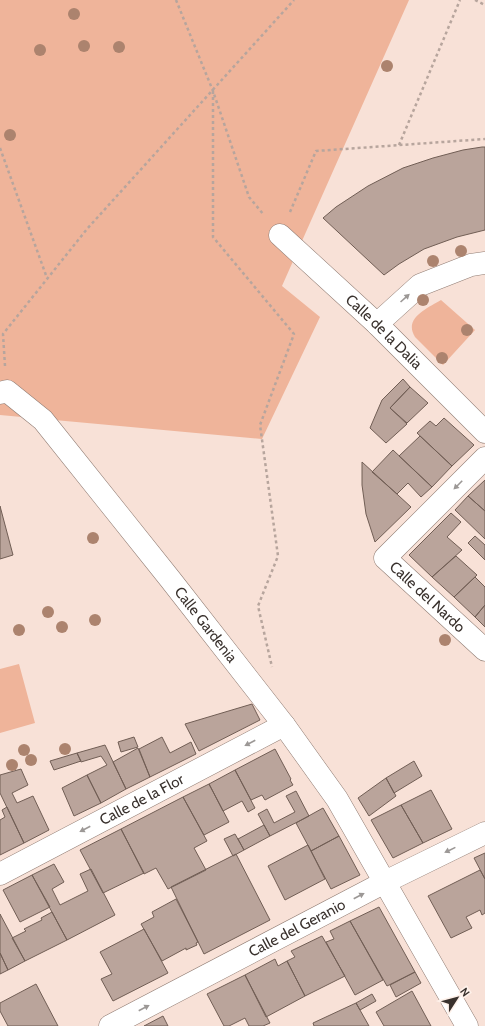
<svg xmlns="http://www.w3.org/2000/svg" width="485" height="1026" font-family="Cabin,sans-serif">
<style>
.green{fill:#efb49a}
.building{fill:#baa49b;stroke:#715e55}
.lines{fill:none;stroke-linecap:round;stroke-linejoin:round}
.minor-casing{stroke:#917d74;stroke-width:23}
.path{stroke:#b7a59d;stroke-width:2.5;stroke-dasharray:3 3;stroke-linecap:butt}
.minor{stroke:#fff;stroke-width:22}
.tree{fill:#ac836e}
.oneway{fill:#9c9896}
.labels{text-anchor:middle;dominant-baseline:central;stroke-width:3;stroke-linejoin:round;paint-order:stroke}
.street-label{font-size:15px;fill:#39312d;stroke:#fef1ea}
</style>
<rect width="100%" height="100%" fill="#f8e1d7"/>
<path class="green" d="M0 0H409L282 286 320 317 262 439 0 415Z
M441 300 475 330 443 365 415 337C403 318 428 308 441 300Z
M19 664 35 723 0 733V669Z"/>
<path class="building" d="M482 147H485V230L457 237 424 249 399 264 384 275 323 218 336 207 368 186 403 168 433 158 463 150Z
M403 379 410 387 390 408 407 424 386 443 370 428 382 400Z
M410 387 428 403 407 423 390 408Z
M444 418 474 445 452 466 417 433 430 421 436 426Z
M420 436 452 466 432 487 399 456Z
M393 450 432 487 421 497 408 483 397 494 372 472Z
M362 462 411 507 375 542 366 514 362 485Z
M485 480V511L468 496Z
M468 496 485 511V539L455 510Z
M0 506 13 555 0 559Z
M451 513 461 522 447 537 462 550 432 577 409 555Z
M475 536 485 545V560L468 543Z
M456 556 477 575 454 597 432 577Z
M475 577 485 587V605L475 617 454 597Z
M485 605V627L475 617Z
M252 704 260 720 199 751 185 724Z
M134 737 138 747 121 752 118 742Z
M162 737 170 753 191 742 196 754 150 777 139 749Z
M105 745 126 789 101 803 87 775 107 765 101 756 81 762 77 753Z
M138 748 150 777 126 789 113 762Z
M275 749 291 779 290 780 293 785 265 800 262 795 251 800 235 770Z
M77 753 81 761 54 770 50 761Z
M414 761 422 776 394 793 386 778Z
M21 769 28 785 12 793 17 803 33 796 49 830 24 843 0 793V775Z
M235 770 255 808 248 812 242 801 223 811 209 784Z
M87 775 101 803 74 816 62 788Z
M386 778 396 796 369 816 358 798Z
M209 784 229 822 204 835 183 797Z
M431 790 452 829 423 843 401 805Z
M296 791 309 816 270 836 258 814 267 809 274 823 295 812 286 796Z
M183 797 207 841 194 848 206 870 168 889 156 868 144 874 121 829Z
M401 805 423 843 393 858 371 820Z
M7 807 24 843 0 855V820L5 817 2 810Z
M323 808 339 836 311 851 296 823Z
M264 825 270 836 244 850 238 839Z
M121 829 144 873 103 893 80 850Z
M235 834 244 850 233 856 224 839Z
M339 836 360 875 331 889 311 851Z
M308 845 325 879 285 900 268 866Z
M485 853V879L474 858Z
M236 854 270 920 204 954 171 887Z
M54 864 64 882 52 889 60 905 88 891 80 874 91 869 115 915 67 940 32 875Z
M480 870 485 879V913L482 915 480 910 466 917 472 928 451 938 428 896Z
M32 875 50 907 20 922 3 890Z
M176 899 198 942 196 943 197 945 186 950V948L162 961 141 924 154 917 152 912Z
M379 907 415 972 387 986 350 921Z
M52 912 67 940 25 961 12 938 26 931 24 929 42 920 41 918Z
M0 914 25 961 8 970 0 953Z
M350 921 383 980 355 995 326 942 334 939 330 931Z
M144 929 168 973 113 1001 101 979 112 974 100 952Z
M322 936 345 976 305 996 287 961 295 957 291 951Z
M0 953 8 970 0 974Z
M275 959 278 966 287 961 305 996 266 1017 245 975Z
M415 972 421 983 396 997 390 985Z
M245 975 270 1023 263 1026H249L245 1018 229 1026H224L207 994Z
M36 984 58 1026H8L0 1011V1003Z
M412 991 431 1026H384L376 1012Z
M372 994 376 1001 360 1010 356 1003Z
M356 1003 369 1026H314L313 1023Z
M163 1016 168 1026H144Z"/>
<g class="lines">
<defs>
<g id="minor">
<path id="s1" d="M280 235 377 324 485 432"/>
<path d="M377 324 420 285 471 265 485 263"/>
<path id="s2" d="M0 393 7 391 43 420 170 579 284 725 337 799 467 1026"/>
<path id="s3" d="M485 458 385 558 485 650"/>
<path id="s4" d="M0 874 284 725"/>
<path id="s5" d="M110 1026 385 882 485 833"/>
</g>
</defs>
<use href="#minor" class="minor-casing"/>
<path class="path" d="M176 0 213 91 249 197 264 215
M475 0 485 5
M213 91V237L294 334 260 425 278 556 258 606 272 667
M399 145 460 0
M0 148 47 278
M290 212 316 151 485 139
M5 366 3 334 87 229 294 0"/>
<use href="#minor" class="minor"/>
</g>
<g class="tree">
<circle cx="74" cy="14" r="6"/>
<circle cx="84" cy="46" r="6"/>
<circle cx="119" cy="47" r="6"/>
<circle cx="40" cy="50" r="6"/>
<circle cx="387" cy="66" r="6"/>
<circle cx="10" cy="135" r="6"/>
<circle cx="461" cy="251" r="6"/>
<circle cx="433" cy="261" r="6"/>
<circle cx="423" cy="300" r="6"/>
<circle cx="467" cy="330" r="6"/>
<circle cx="442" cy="358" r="6"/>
<circle cx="93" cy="538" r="6"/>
<circle cx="48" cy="612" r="6"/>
<circle cx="95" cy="620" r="6"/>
<circle cx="62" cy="627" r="6"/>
<circle cx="19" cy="630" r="6"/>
<circle cx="445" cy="640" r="6"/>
<circle cx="65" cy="749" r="6"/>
<circle cx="24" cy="750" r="6"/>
<circle cx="31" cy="760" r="6"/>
<circle cx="12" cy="765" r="6"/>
</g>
<defs><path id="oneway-solid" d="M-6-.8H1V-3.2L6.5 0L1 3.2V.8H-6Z"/></defs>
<g class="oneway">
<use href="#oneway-solid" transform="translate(405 298) rotate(-42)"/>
<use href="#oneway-solid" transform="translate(458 485) rotate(135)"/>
<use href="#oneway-solid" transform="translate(250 743) rotate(152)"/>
<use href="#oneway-solid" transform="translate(85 829) rotate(152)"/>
<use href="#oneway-solid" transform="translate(450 850) rotate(154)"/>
<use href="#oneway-solid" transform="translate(359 896) rotate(-28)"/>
<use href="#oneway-solid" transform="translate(144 1008) rotate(-28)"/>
</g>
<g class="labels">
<g class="street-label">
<text stroke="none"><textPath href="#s1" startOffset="142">Calle de la Dalia</textPath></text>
<text stroke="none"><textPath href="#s3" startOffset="199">Calle del Nardo</textPath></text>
<text stroke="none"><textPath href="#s2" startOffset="315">Calle Gardenia</textPath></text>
<text stroke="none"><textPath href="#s4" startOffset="160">Calle de la Flor</textPath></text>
<text stroke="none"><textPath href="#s5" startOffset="211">Calle del Geranio</textPath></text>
</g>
</g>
<g transform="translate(457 998) rotate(54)" stroke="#fef1ea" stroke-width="3" paint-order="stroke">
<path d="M0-3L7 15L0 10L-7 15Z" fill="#39312d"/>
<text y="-6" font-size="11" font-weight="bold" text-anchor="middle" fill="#39312d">N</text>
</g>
</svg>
